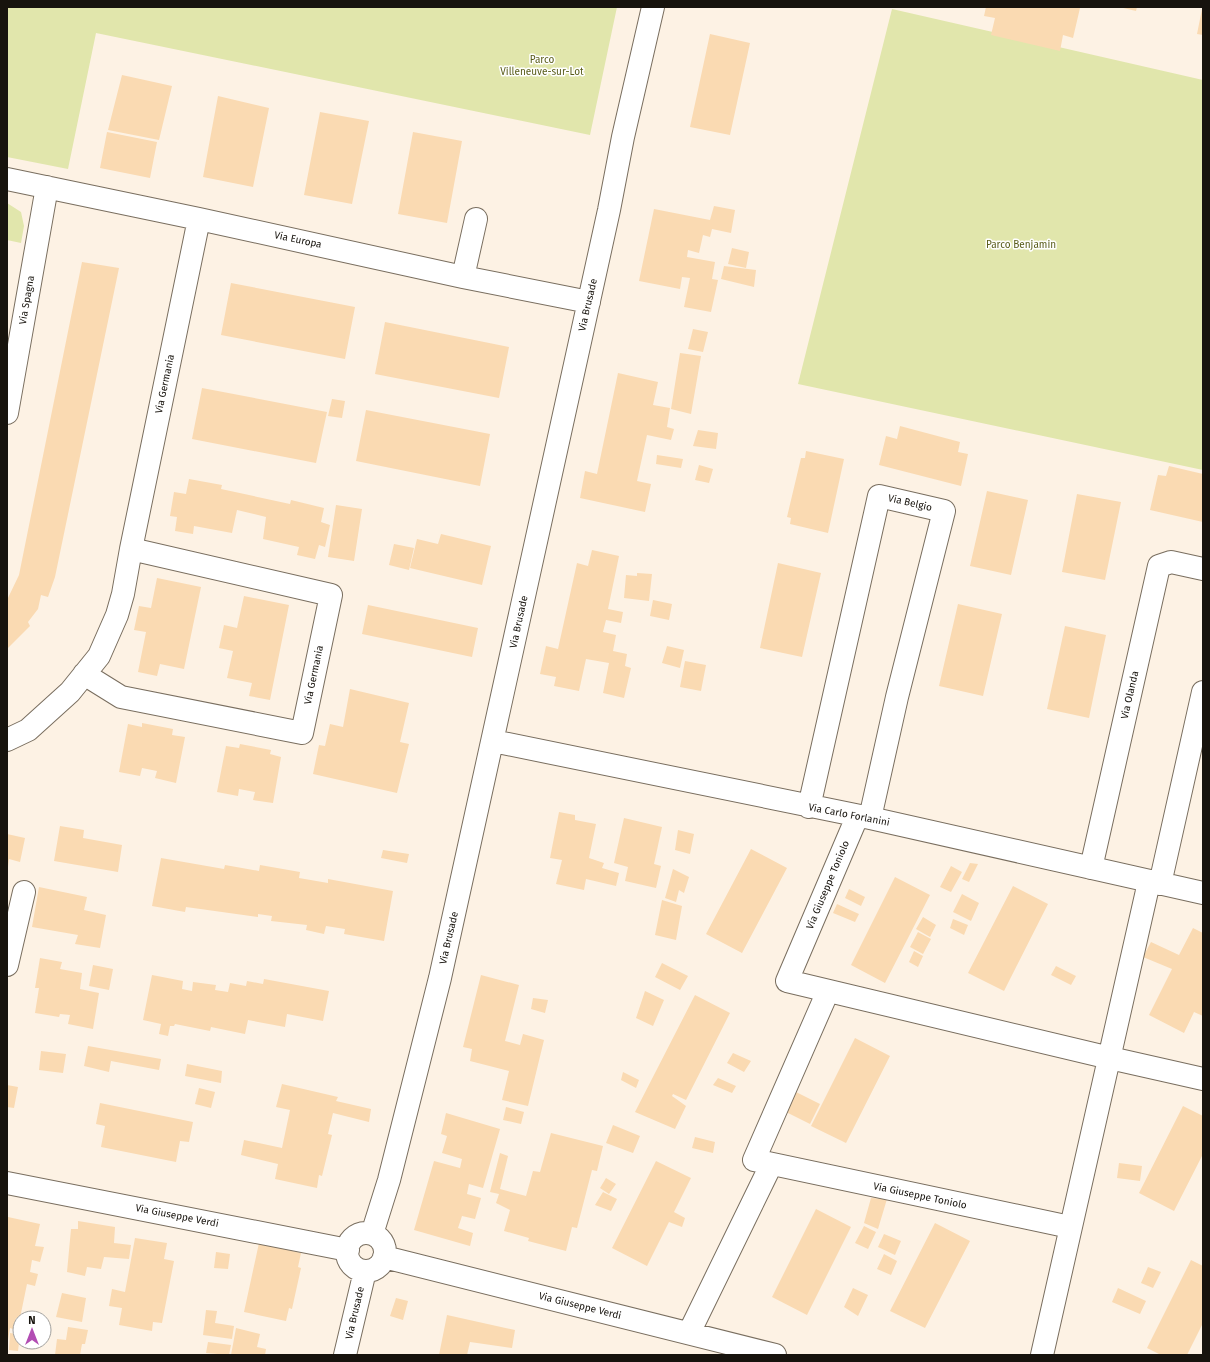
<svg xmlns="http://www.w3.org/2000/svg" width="1210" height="1362" font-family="'Fira Sans',sans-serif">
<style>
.green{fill:#e1e6ac}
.building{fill:#fadab2}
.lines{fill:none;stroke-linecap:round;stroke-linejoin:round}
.minor-casing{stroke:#796e5f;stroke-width:24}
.minor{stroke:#fff;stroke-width:22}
.labels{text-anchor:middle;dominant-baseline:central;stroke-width:3;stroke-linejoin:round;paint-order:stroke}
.park-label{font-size:10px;fill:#595c19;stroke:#fff}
.street-label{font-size:10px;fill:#17130d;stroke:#fff}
</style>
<rect width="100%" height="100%" fill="#fdf2e4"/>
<path class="green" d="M7 7H617L590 135 96 33 68 169 7 157Z
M892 9 1203 80V470L798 384Z
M7 203 21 212 24 226 21 243 7 240Z"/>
<path class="building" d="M986 7H1076L1080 8 1073 38 1063 35 1060 51 991 35 995 18 984 16Z
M1119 7H1137L1136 11Z
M1202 9H1203V35L1197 34Z
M710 34 750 43 730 135 690 127Z
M122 75 172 86 159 140 108 130Z
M218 96 269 108 253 187 203 177Z
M320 112 369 121 352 204 304 195Z
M107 132 157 142 150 178 100 168Z
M413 132 462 141 447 223 398 214Z
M714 206 735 210 731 233 712 229 710 237 703 235 699 253 688 250 687 257 715 262 712 279 718 280 711 312 684 307 690 278 682 277 680 289 639 281 654 209 710 220Z
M732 248 749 252 746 268 728 264Z
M82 262 119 268 55 577 48 597 41 595 38 609 28 622 30 626 7 649V600L19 575Z
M724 266 756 270 754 287 721 279Z
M231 283 355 307 345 359 221 335Z
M385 322 509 347 499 398 375 374Z
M693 329 708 332 703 352 688 349Z
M680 353 701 356 691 414 671 409Z
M618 373 658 382 653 405 670 408 667 427 674 429 671 440 647 435 637 481 651 484 645 512 580 498 585 471 597 474Z
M202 388 327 412 316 463 192 439Z
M332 399 345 401 342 418 328 416Z
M366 410 490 434 480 486 356 461Z
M900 426 960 442 958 452 968 454 961 486 879 465 886 436 897 439Z
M698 430 718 433 716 449 693 446Z
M806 451 844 459 828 533 790 524 791 518 787 517 801 458H805Z
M657 455 683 459 681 468 656 464Z
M699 465 713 469 709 483 695 480Z
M1169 466 1203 474V522L1150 510 1158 475 1166 476Z
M189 479 222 485 221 489 290 504 291 500 324 508 321 522 330 525 325 547 319 545 315 559 297 555 299 547 263 539 266 517 237 510 232 533 194 526 193 534 175 531 177 517 170 516 174 492 186 494Z
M987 491 1028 500 1011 575 970 566Z
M1077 494 1121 502 1105 580 1062 572Z
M336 505 362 509 354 561 328 557Z
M441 534 491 546 482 585 410 568 417 539 438 544Z
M394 544 414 548 409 570 389 565Z
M592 550 619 556 608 609 623 612 621 623 606 620 603 632 616 635 613 651 627 654 625 666 631 668 624 698 603 693 609 663 586 659 579 691 554 686 556 677 540 674 546 646 558 649 577 563 588 566Z
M778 563 821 573 802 657 760 648Z
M637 573 652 574 649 601 624 598 626 575 637 576Z
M157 578 201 587 184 669 160 664 157 676 138 672 146 632 134 630 139 606 151 608Z
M244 596 289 605 270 700 249 696 252 683 227 678 233 651 219 648 224 625 237 628Z
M653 600 672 604 669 620 650 616Z
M958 604 1002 614 983 696 939 686Z
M368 605 478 628 472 657 362 634Z
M1065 626 1106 635 1089 718 1047 709Z
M667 646 684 650 680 668 662 663Z
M685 661 706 665 701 691 680 687Z
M350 689 409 703 400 742 409 744 397 793 313 774 319 745 325 746 330 724 343 727Z
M142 723 173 729 172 735 185 737 176 783 155 778 157 771 142 768 140 776 119 772 128 724 142 727Z
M240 744 271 750 270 754 281 757 273 803 253 800 255 792 239 789 238 796 217 792 226 746 239 748Z
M559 812 575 815V820L596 824 589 858 604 863 602 868 619 873 616 886 586 879 584 890 556 884 562 860 550 858Z
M624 818 662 827 654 864 661 866 656 888 625 881 628 867 614 863Z
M60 826 84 830 83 838 122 845 118 872 54 861Z
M678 830 694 834 690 854 675 850Z
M7 834 25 838 20 862 9 859 8 867Z
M751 849 787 868 742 953 706 934Z
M383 850 409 854 407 863 381 858Z
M161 858 224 869 225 865 259 871 260 865 300 872 299 878 328 883V879L393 891 384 941 344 934 345 929 326 926 324 934 306 930 307 925 271 921 272 916 258 914V917L186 907 185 912 152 906Z
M970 863 978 864 969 882 962 879Z
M951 866 962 872 951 892 940 887Z
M673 869 689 877 684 893 679 890 676 902 665 898Z
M895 877 930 895 885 983 851 965Z
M1013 886 1048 904 1004 991 968 973Z
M39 887 87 897 84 910 106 915 100 948 75 944 78 935 32 927Z
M849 889 865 897 861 906 845 898Z
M962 894 979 903 971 921 953 912Z
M662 900 682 906 676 940 655 935Z
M837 904 859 914 855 922 833 913Z
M923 917 936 925 930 937 916 929Z
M953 919 968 925 964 935 950 928Z
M1193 928 1203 933V1016L1194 1012 1184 1033 1149 1015 1172 969 1143 957 1151 942 1179 955Z
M918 932 931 939 923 954 910 947Z
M914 951 923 956 918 967 909 962Z
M40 958 62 962 60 969 82 973 80 989 99 993 93 1029 68 1024 70 1015 60 1014 59 1017 35 1013 39 988H35Z
M662 963 688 976 680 990 655 977Z
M93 965 113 969 109 990 89 986Z
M1056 966 1076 976 1071 985 1051 975Z
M152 975 183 981 182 989 192 991 193 982 216 985 215 990 228 992 230 983 246 986 247 981 263 984 264 979 329 991 323 1021 287 1014 285 1027 248 1020 245 1034 211 1027 210 1031 175 1024 174 1026H170L168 1036 159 1034 161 1024 143 1020Z
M481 975 519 985 505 1041 520 1045 523 1034 544 1040 528 1106 502 1100 509 1071 470 1061 472 1049 463 1047Z
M645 991 664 1000 653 1026 636 1018Z
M695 995 730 1013 686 1100 673 1094 672 1096 686 1106 675 1129 635 1112Z
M533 998 548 1000 545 1013 531 1009Z
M855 1038 890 1056 846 1143 811 1126Z
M88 1046 161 1059 159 1070 111 1061 109 1072 84 1066Z
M41 1051 66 1054 63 1073 39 1070Z
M733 1053 751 1061 744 1072 727 1063Z
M187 1064 222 1071 221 1083 185 1076Z
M623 1072 639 1080 636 1088 621 1080Z
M718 1078 736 1086 732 1093 713 1085Z
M282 1084 338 1097 336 1101 371 1109 369 1122 333 1113 328 1134 332 1135 322 1176 319 1175 317 1188 275 1179 278 1164 241 1155 244 1140 282 1148 290 1110 276 1107Z
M7 1085 18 1087 14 1108 7 1107Z
M199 1088 215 1092 211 1108 195 1104Z
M796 1092 820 1104 810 1124 786 1112Z
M100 1103 193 1122 189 1142 180 1141 176 1162 101 1147 105 1126 96 1124Z
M1183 1106 1203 1116V1154L1174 1211 1139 1193Z
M506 1107 524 1112 521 1124 503 1120Z
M446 1113 500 1129 483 1188 469 1184 467 1194 481 1198 475 1219 462 1216 458 1228 473 1233 470 1246 414 1230 434 1161 460 1168 462 1159 442 1153 447 1136 441 1134Z
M613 1125 640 1136 633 1153 606 1143Z
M551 1133 603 1146 597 1171 592 1170 577 1228 572 1227 566 1251 528 1241 529 1238 504 1231 510 1210 496 1203 499 1194 490 1192 500 1153 508 1156 500 1189 526 1196 533 1171 540 1172Z
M695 1137 715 1142 713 1153 692 1148Z
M656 1161 691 1178 674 1212 685 1218 682 1227 669 1222 647 1266 612 1248Z
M1119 1163 1142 1166 1140 1181 1117 1178Z
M606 1178 616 1184 609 1194 600 1188Z
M603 1192 617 1199 611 1211 595 1205Z
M871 1198 887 1199 878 1229 864 1223Z
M816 1209 851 1227 807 1315 772 1297Z
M8 1217 40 1224 35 1246 44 1247 40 1262 32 1260 30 1272 38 1274 35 1286 27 1284 20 1318H16L13 1329 10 1328 8 1340Z
M78 1221 115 1227 114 1243 131 1245 129 1259 104 1257 101 1269 87 1267 85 1276 67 1272 71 1229H78Z
M935 1223 970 1241 925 1328 890 1311Z
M864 1226 876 1232 868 1249 855 1243Z
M884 1234 901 1241 895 1255 878 1247Z
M135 1238 167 1243 164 1259 174 1261 162 1323 153 1322 152 1331 119 1325 122 1308 109 1306 112 1289 125 1292Z
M259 1243 301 1253 298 1267 301 1268 292 1309 289 1308 286 1321 244 1312Z
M216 1252 230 1254 228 1269 214 1268Z
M884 1254 897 1261 891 1275 877 1269Z
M1191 1260 1203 1266V1323L1187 1355H1161L1147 1348Z
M1148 1267 1161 1272 1153 1288 1141 1283Z
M853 1288 868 1295 858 1316 844 1307Z
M1118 1288 1146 1301 1140 1314 1112 1302Z
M62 1293 86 1298 82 1322 56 1317Z
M396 1298 408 1301 403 1320 390 1316Z
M206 1310 217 1311 215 1323 234 1326 232 1339 203 1335Z
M447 1315 515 1330 512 1348 470 1342 467 1355H439Z
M68 1327 88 1330 85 1344H82L80 1355H55L57 1339 66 1340Z
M236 1328 260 1334 257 1347 266 1349 265 1355H231Z
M10 1333 20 1335 18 1351 9 1350Z
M208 1342 231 1345 229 1355 206 1353Z"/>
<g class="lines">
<defs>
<path id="minor" d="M7 179 199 219 463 277 589 302
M463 277 476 219
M7 413 47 187
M84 674 121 697 302 733 331 595 131 549
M7 740 28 730 70 692 99 656 117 615 123 594 131 549 199 219
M493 741 870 818 1203 893
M809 807 879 496 944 511 897 697 870 818
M857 817 787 981 1110 1058 1203 1079
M1091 868 1159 566 1171 562 1203 569
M1160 884 1203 692
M7 965 24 892
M828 991 754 1160 1070 1227
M7 1183 348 1250
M347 1252a19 19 0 1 1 38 0a19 19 0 1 1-38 0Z
M372 1234 389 1180 440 978 609 210 623 137 653 7
M384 1257 775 1355
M689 1333 771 1165
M345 1355 365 1271
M1042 1355 1149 882"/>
</defs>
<use href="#minor" class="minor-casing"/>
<use href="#minor" class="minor"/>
</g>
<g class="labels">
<g class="park-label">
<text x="542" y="60">Parco<tspan x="542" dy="12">Villeneuve-sur-Lot</tspan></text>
<text x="1021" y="245">Parco Benjamin</text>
</g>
<g class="street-label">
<text transform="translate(298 240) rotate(12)">Via Europa</text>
<text transform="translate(27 300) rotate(-80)">Via Spagna</text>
<text transform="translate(588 305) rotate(-77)">Via Brusade</text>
<text transform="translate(165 384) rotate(-78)">Via Germania</text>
<text transform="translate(910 503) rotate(13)">Via Belgio</text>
<text transform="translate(519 622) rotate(-78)">Via Brusade</text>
<text transform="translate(314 675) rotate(-78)">Via Germania</text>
<text transform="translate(1130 695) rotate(-77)">Via Olanda</text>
<text transform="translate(849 815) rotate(11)">Via Carlo Forlanini</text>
<text transform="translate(828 885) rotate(-67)">Via Giuseppe Toniolo</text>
<text transform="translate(449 938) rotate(-77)">Via Brusade</text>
<text transform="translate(920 1196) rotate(12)">Via Giuseppe Toniolo</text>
<text transform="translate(177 1216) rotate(11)">Via Giuseppe Verdi</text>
<text transform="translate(580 1306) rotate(14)">Via Giuseppe Verdi</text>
<text transform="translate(355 1313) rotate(-77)">Via Brusade</text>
</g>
</g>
<rect width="1210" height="1362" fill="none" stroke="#17130d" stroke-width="16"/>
<g transform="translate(32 1330)"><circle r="19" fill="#ffffff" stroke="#a2a19e"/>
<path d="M0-3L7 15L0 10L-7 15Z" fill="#b24db3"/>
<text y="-6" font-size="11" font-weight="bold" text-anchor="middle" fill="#17130d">N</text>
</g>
</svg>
